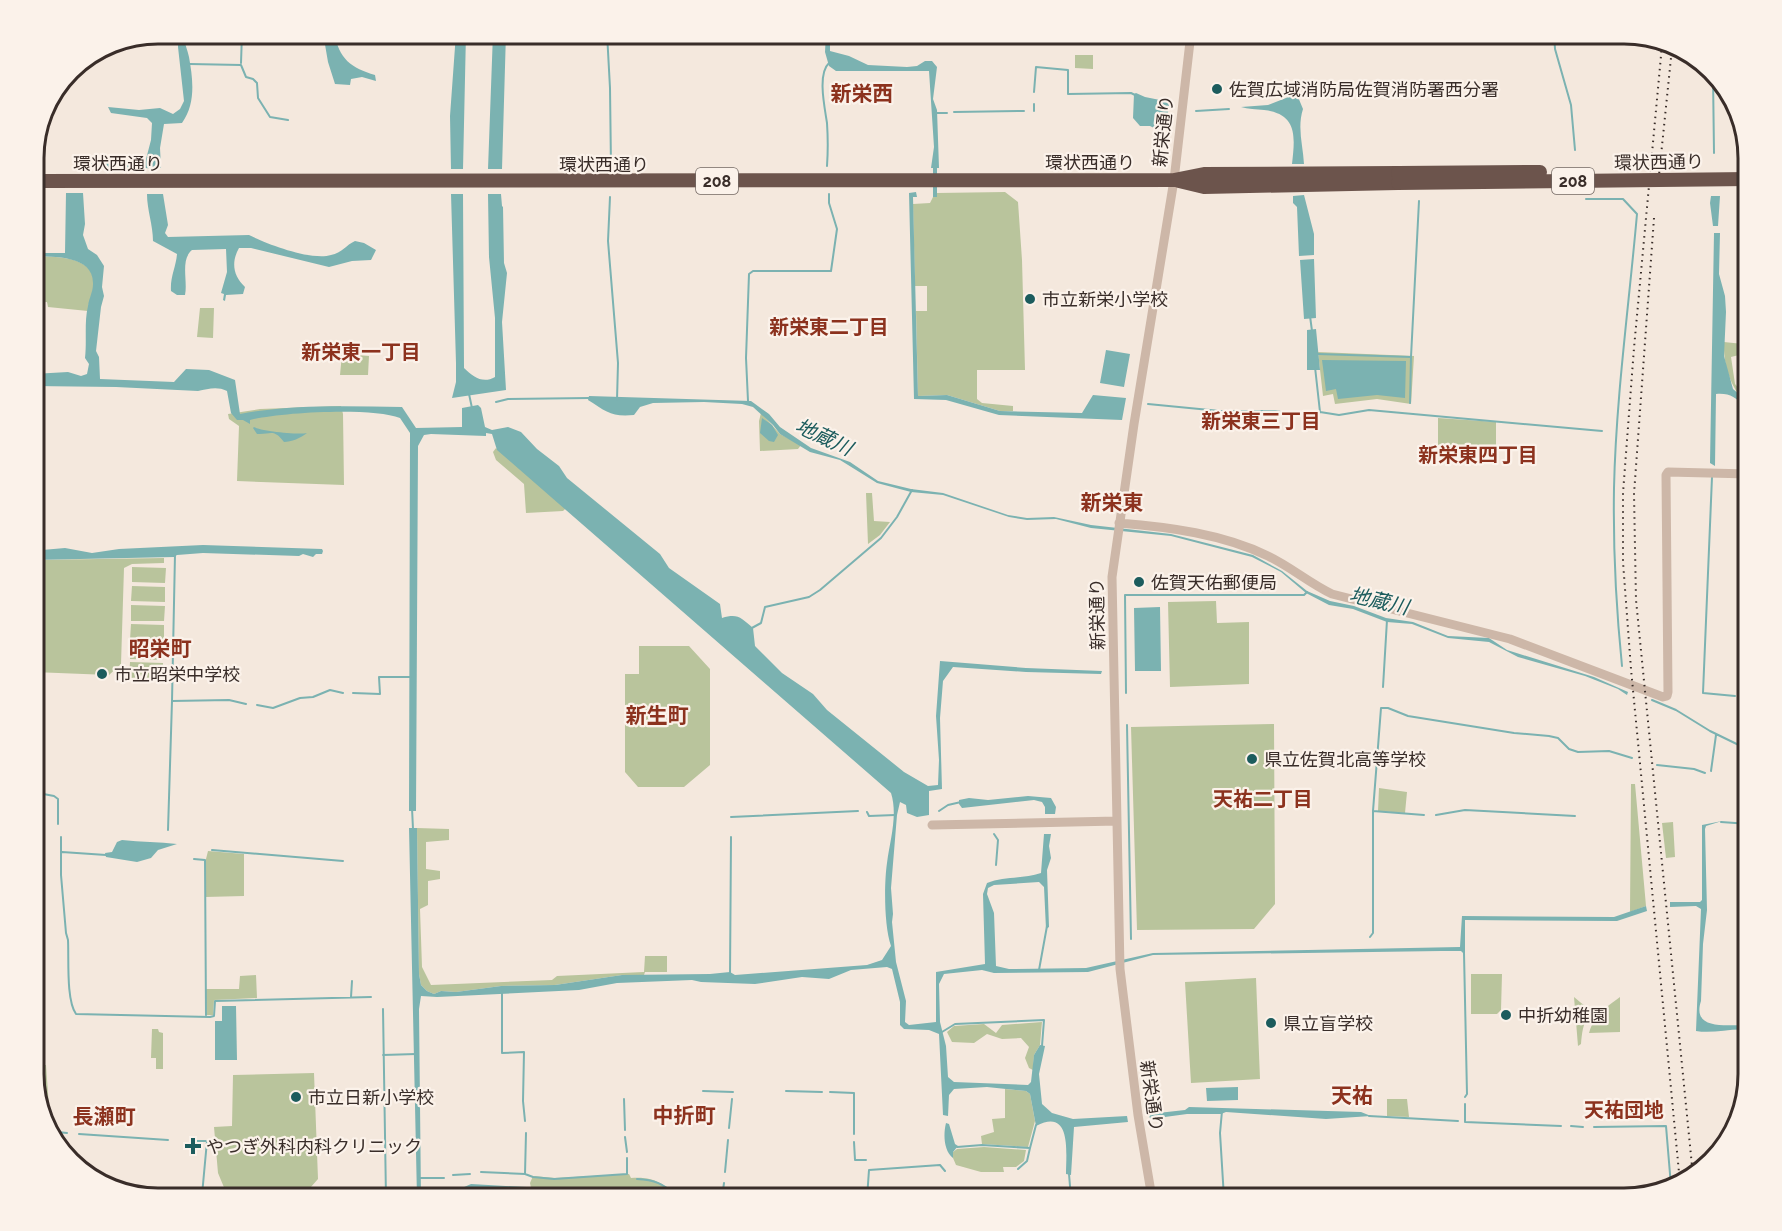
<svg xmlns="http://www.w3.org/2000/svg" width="1782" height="1231" font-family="Raleway,'Noto Sans JP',sans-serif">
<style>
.green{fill:#b9c49c}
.water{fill:#7bb2b1}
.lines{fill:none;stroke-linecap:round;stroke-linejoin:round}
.stream{stroke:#7bb2b1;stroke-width:2}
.tertiary{stroke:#cdb7a8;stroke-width:9}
.trunk{stroke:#6c544c;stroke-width:14}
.rail{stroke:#392d29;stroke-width:2;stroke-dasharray:1.5 4.5;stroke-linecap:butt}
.trunk-bridge{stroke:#6c544c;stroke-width:14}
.poi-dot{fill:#1c5c5d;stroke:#fbf2ea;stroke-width:2}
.labels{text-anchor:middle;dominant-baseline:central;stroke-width:4.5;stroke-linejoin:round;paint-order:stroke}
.shield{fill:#fbf2ea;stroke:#736863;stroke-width:1.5}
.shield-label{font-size:16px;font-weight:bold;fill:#392d29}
.poi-label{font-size:18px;fill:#392d29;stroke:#fbf2ea;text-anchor:start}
.street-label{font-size:18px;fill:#392d29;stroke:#fbf2ea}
.neighbourhood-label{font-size:20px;font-weight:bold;fill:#8c321e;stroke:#fbf2ea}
.water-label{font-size:20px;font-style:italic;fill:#1c5c5d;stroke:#fbf2ea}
.quarter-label{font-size:21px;font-weight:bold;fill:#8c321e;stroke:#fbf2ea}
.rim{fill:none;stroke:#392d29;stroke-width:3}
</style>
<rect width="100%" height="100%" fill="#f4e8dd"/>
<path class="green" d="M1075 55H1093V69L1075 68Z
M1005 192 1018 202 1022 260 1025 370H977V399L982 403 1013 406V411H1000L947 395 918 396 916 311H927V286H915L913 204 930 203 933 197H937V193Z
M33 256C53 257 93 255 94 282 94 293 88 301 88 311L48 307 47 302 33 303Z
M200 308H214L213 338 197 337Z
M1724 342 1743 344V354L1731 357 1735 384 1743 394 1749 395V410C1733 388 1723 371 1724 342Z
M1318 352 1414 356 1411 404 1377 399 1335 404 1333 394 1323 396Z
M342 354 369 356 368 375H340Z
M341 406 343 414 344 485 237 481 239 426 229 419 228 414 260 409Z
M761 413 780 434 801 445 798 449 760 451 759 421Z
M1438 418 1496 422V447L1438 451Z
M496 448 566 508 563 511 526 513 524 484 496 460 493 452Z
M866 493H872L874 521 890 522 880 535 868 544Z
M164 558V563L132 564 124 568 121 664 109 675 33 672V560Z
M132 567 166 568 165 583 132 582Z
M132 586 165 587V602L131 601Z
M1216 601 1217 623 1249 622V684L1170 687 1168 602Z
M131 605 165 606 164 621H131Z
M131 624 164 625V640H130Z
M130 643 164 644 163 660 130 659Z
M639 646H689L710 669V765L684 787H638L625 772V674H639Z
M130 662 163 663V679L129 678Z
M1274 724 1275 904 1254 929 1137 930 1131 727Z
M1631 784H1635L1646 906 1630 912Z
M1379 788 1407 792 1405 813 1378 811Z
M1673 822 1675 857 1666 858 1662 823Z
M417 828 449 829V840L426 842V869L440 871V879L428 881V905L420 909 422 967 431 985 552 980 557 976 644 972 645 956H667V972H645L644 975H622L555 985 501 986 456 992 441 991 434 994 427 991 421 985 419 974Z
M208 851 244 854V896L205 897 206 859Z
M1471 974H1502L1501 1010 1497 1014H1471Z
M256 975 257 998 214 1000 213 1015H207L205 989H239L240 976Z
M1256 978 1260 1079 1191 1083 1185 982Z
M1574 997 1586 1007 1592 1009C1584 1020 1582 1030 1581 1044L1578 1046Z
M1620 997V1032L1589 1033C1594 1015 1605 1008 1620 997Z
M1042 1022 1040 1045 1034 1055 1033 1070 1029 1068 1025 1058 1029 1047 1021 1038 1002 1039 987 1034 974 1043 952 1042 947 1032 954 1026 984 1024 996 1033 1002 1025Z
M152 1029H158L159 1032 163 1033V1069H156V1058H151Z
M33 1064 46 1065 49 1107 42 1105 41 1086 35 1085Z
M314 1073 318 1179 303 1196 228 1197 218 1173 214 1127 232 1126 233 1075Z
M1005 1089 1026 1091 1030 1094 1035 1121 1028 1147 982 1144 981 1136 994 1132 992 1119 1005 1118Z
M1387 1099H1407L1409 1117 1387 1116Z
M984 1147 1026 1150 1024 1161 1016 1167H1003L1004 1172H981L956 1165 953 1158V1152L957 1149Z
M629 1174 631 1178C655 1176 664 1185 682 1198H666L656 1192 639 1189 616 1191 542 1188H531L530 1183 533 1176 555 1178Z
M481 1194 625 1198 481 1196Z"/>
<path class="water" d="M178 33H186C183 43 187 47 189 57 193 79 196 104 182 123L164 124 160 148 161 168 82 169 85 163H145L151 140 152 123 147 118 111 113 108 107 139 110 160 108 173 114 180 109 184 101 178 47Z
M323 33H335C338 59 352 68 375 75L376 81 362 77 351 79 350 85 335 84 328 62Z
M456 33H466L463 169H451L450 116Z
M493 33H506L502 169H488Z
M826 33H830V51L849 56 868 65 907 67 917 66 925 61H932L937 67 933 99 937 110 939 168H937V197H933V168H931L934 147 929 71H836L829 66 825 52Z
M1136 93 1145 97 1170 102 1167 117 1162 118 1158 130 1150 126H1140L1133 118 1134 94Z
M1291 96 1298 97 1303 109C1297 128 1303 145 1304 164H1292C1295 137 1298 114 1264 110 1256 109 1248 109 1241 107L1268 105Z
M916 192 917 197H913L918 396 947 395 1000 411 1082 413 1093 395 1126 398 1122 420 999 415 946 400 914 399 909 193Z
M66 193H83L85 224 83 235 88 249 97 255 104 266 102 287 104 296 101 307 96 351 99 357 100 379 174 382 186 369 209 370 235 380 240 414C292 404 348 406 402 407L416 428 462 427V408L478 405 481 408 485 427 492 430 508 427 521 432 537 449 559 466 567 478 660 554 669 568 720 604 722 618C738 613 741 618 753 628L755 646 782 673 813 694 827 710 904 772 928 786 938 785 939 760 936 716 940 661 1026 668 1102 671 1101 674 1026 672 953 667 943 681 940 718 942 789 929 791V815L917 817 907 813 906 805 900 802 897 815 891 888 893 914 892 922 896 962 906 1001 905 1022 909 1025 936 1022V972L985 964 983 894 987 883C1004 876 1023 879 1041 873L1044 834H1051L1049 846 1051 858 1047 870 1049 927 1046 929 1044 887 1039 882 994 885 988 888 987 894 994 913 996 966 1009 969 1086 968 1153 953 1460 947 1462 916 1614 917 1646 906 1647 911 1617 921 1465 920V955L1461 951H1441L1153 955 1088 972 994 973 982 970 944 974 939 984 940 1022 946 1046 948 1077 954 1082 1028 1085 1031 1082 1034 1055 1040 1045 1045 1046 1039 1074 1042 1104 1052 1113 1073 1119 1127 1116 1128 1122 1074 1127 1071 1175 1066 1174C1066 1153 1072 1107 1036 1126L1030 1094 1026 1091 987 1087 954 1089 949 1095 948 1116 943 1115 939 1034 929 1030 904 1029 900 1025V1002L892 969 887 967 851 970 829 979 802 977 755 984 701 982 692 980 617 983 579 990 437 997 421 996 419 1009 421 1198H417L409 828H417L419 974 421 985 427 991 434 994 441 991 456 992 501 986 555 985 622 975 710 974 730 972 735 975 867 965 882 960 891 946C884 926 884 884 887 863 890 840 898 815 891 793L497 450 492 434 486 433V436L431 434 424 435 418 446 416 811H409L410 433 400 418C373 407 280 412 250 420V424L243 420H237L231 413 227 391C217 386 208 389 198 391L116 387 33 386V374L68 372 81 376 87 374 89 364 85 358C87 341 84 322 88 306 89 298 93 292 93 284 94 255 54 257 33 256V253H65Z
M147 194H163L168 225 165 233 168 237 249 235C267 244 312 261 331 255 342 253 346 245 355 241L364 243 376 250 371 260 352 261 329 267 251 248H239C231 262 233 276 245 287L243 294 226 295 225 301 223 300 224 294 221 293 227 272 226 249 192 250C180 260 188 281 185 295H177L171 291C170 277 176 267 177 254L153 241C153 225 147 210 147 194Z
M451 194H463L464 368C473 377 483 384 495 377V318L489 257 488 194H501L502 206 503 207 504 263 507 273 502 322 506 390 452 398 456 382V363Z
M1304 195 1314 234V255L1299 256 1297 207 1293 203V196Z
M1711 196H1720L1718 226H1713L1710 203Z
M1714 233H1720L1719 274 1725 296 1726 312 1724 356 1733 389 1740 395 1745 407C1735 397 1730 393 1716 394L1715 466 1710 463Z
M1314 259 1316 318 1304 319 1300 260Z
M1316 329 1320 370H1307V330Z
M1106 350 1130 354 1124 387 1100 383Z
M1322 360 1406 361 1405 398 1377 395 1338 399 1336 389 1326 391Z
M589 396 751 401 769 414 780 427 811 448 850 462 878 481 911 489 943 493 1008 515 1027 518 1054 517 1091 525 1171 534 1253 555 1282 571 1307 591 1330 601 1354 606 1386 618 1413 622 1448 636 1489 638 1507 650 1594 677 1628 692 1627 695 1618 689 1585 676 1518 657 1489 642 1448 638 1412 624 1387 622 1353 609 1329 605 1306 593 1281 572 1252 557 1171 536 1091 528 1056 519 1027 520 1009 517 943 495 911 492 877 483 840 460 810 452 780 434 773 425 753 407 742 404 704 402 653 403 640 407 634 415C611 417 607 412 588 400Z
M762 418 772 425 778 435 774 442 769 441 760 433Z
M254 427C260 431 298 435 307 433 301 438 291 442 284 442 273 428 271 435 257 434L253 428Z
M203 545 322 549 323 551 322 554H316L313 557 303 554 299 556 203 553 177 555 174 557 33 560V548L42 550 65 548 92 553 119 549Z
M1160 607 1161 671H1135L1134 608Z
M1028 796 1051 798 1056 807 1055 814H1045V807L1042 802 1034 800 962 808 959 804V800L969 798 988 800Z
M1722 821 1706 826 1705 829 1707 910 1703 944 1701 1001C1691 1032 1730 1024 1749 1025V1030C1731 1028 1713 1034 1696 1031L1701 909 1696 906 1670 907V902H1700L1702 900V825Z
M122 840C141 842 159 842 177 844L158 850 151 858 137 862 106 857 105 853 112 852 117 842Z
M222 1006H236L237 1060H215V1021H222Z
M1238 1087V1100L1207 1101 1206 1088Z
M1189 1107 1361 1112 1371 1116 1326 1119 1226 1112 1221 1114H1187L1150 1119 1149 1114 1185 1110Z
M946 1123 949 1124 955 1144 958 1146 953 1152V1158C944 1151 943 1135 946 1123Z
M471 1184 581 1190 639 1189 656 1192 666 1198 481 1194 467 1196 465 1198H451L462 1188Z"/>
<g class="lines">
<path class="stream" d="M607 33 610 88 611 167
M1554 33 1555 49 1571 105 1575 150
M241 63 242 33
M190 64 241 65 246 77 253 79 257 83 258 98 270 117 288 120
M1713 75 1714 153
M1034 92 1036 67 1068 70V94L1131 93 1135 95
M1034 104V111
M1196 111 1229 109
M954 112 1024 111
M935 113H947
M827 166C828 152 828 138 827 123 825 109 817 74 829 63
M610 197 608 241 618 363 617 400
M1586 199H1623L1637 214C1629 305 1616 397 1614 488 1613 548 1616 607 1622 666
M1310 316 1312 331
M1318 354 1411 357 1410 403
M1411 357 1419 201
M1315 367 1320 412
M469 394 472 408
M748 401 746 358 749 274 753 271H831L837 229 829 203V194
M496 402 508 399 590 398
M1148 404 1220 411H1275L1292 414 1320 412 1339 415 1369 410 1602 431
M1745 407 1749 411
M1712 477 1703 693 1735 696
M750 629 761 623 765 607 809 597 820 590 881 538 897 517 912 490
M1744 679 1743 657H1749
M1383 687 1387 620
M1743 688 1742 711 1749 713
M353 693 380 694 379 677H411
M1126 693 1125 595H1304L1307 592
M1652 700 1676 710 1710 731 1749 750
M172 701 175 554
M257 705 273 708 300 698 313 697 330 690 343 693
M1127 725 1131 939
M1657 765 1694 769 1705 773
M1711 771 1716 735
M33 792 54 796 58 799V824
M412 808 413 829
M939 811 948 805 961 802
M1373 811 1424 815
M867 812 869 816 895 815
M1436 815 1465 810 1575 816
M731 817 858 811
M1721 822 1749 824
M168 830 172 701 229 700 246 704
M994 834 998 840 996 865
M61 837V875L66 933 68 940C69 959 66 1000 76 1014L210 1017 214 1016 215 1001 371 997
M212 850 343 861
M62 852 106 855
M194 859 205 860 206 1015
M1370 937 1373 933V811L1381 708H1388L1408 716 1514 733 1549 736 1558 738 1569 749 1578 752 1609 751 1632 758
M1464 953 1467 1094 1465 1097
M1039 970 1047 926
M730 975 731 837
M502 991V1053L524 1052 523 1101 525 1121
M351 997 352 981
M383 1009 386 1198
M942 1032 955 1024 1044 1020 1042 1046
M383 1055 416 1054
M703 1091 733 1092
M786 1091 822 1092
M830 1092 854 1093V1134
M624 1099 625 1130
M1465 1104V1122L1561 1126
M1222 1111 1220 1133 1224 1198
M1369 1116 1458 1121
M1571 1126 1583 1127
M1594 1127 1666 1126 1671 1186
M729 1128 732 1099
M48 1131 67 1133
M79 1134 168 1140
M625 1137 627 1152
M191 1141H207L202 1195
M854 1142 855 1160H866
M957 1147 982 1145 1030 1148 1036 1125
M1018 1169 1027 1161 1030 1148
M481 1172 525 1174 533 1177 554 1179 627 1174V1158
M725 1172 728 1140
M525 1174 526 1133
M1069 1174 1071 1198
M453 1175 470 1174
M420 1178H444
M637 1179C659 1180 664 1186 681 1198
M722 1198 724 1183
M867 1198 869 1170 940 1165 945 1171"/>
<path class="tertiary" d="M1119 523C1169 527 1223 534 1268 556 1291 567 1309 583 1332 594L1510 639 1663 697 1667 696 1668 692 1666 475 1668 472 1749 474
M932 825 1117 821
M1152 1198 1138 1115 1120 969 1112 577 1134 424 1174 180 1191 33"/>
<path class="trunk" d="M33 181 1174 180 1204 174 1398 173
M1179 181 1204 187 1398 183"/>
<path class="rail" d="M1662 45 1634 348 1623 493V562L1631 669 1680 1183
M1658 185 1672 48
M1654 218 1634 494 1636 600 1693 1176"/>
<path class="trunk-bridge" d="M1398 173 1540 172
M1398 183 1749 179"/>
</g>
<g class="poi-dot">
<circle cx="1217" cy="89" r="6"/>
<circle cx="1030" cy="299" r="6"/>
<circle cx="1139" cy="582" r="6"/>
<circle cx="102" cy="674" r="6"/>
<circle cx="1252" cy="759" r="6"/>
<circle cx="1506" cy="1015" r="6"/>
<circle cx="1271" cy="1023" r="6"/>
<circle cx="296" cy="1097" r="6"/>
<path d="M190 1137h6v6h6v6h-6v6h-6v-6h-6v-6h6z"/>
</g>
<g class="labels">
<g class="shield">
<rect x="696" y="168" width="42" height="26" rx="4.5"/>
<rect x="1552" y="168" width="42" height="26" rx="4.5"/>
</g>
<g class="shield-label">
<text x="717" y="181">208</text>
<text x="1573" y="181">208</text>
</g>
<g class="poi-label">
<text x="1229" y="89">佐賀広域消防局佐賀消防署西分署</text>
<text x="1042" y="299">市立新栄小学校</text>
<text x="1151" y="582">佐賀天佑郵便局</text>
<text x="114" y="674">市立昭栄中学校</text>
<text x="1264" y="759">県立佐賀北高等学校</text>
<text x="1518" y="1015">中折幼稚園</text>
<text x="1283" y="1023">県立盲学校</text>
<text x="308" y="1097">市立日新小学校</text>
<text x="206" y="1146">やつぎ外科内科クリニック</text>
</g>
<g class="street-label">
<text transform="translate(1163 131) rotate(-84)">新栄通り</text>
<text x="1090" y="162">環状西通り</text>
<text transform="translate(1659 162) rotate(-1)">環状西通り</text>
<text x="118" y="163">環状西通り</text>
<text x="604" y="164">環状西通り</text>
<text transform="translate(1097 614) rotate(-91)">新栄通り</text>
<text transform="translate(1152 1096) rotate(82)">新栄通り</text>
</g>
<g class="neighbourhood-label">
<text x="829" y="327">新栄東二丁目</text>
<text x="361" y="352">新栄東一丁目</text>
<text x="1261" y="421">新栄東三丁目</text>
<text x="1478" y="455">新栄東四丁目</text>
<text x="1263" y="799">天祐二丁目</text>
<text x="1624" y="1110">天祐団地</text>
</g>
<g class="water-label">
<text transform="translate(824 437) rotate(25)">地蔵川</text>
<text transform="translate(1379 601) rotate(13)">地蔵川</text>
</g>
<g class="quarter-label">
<text x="862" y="93">新栄西</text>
<text x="1112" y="502">新栄東</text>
<text x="160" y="648">昭栄町</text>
<text x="657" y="715">新生町</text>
<text x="1352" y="1095">天祐</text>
<text x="684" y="1115">中折町</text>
<text x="104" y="1116">長瀬町</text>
</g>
</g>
<path d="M0 0H1782V1231H0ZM158 44H1624A114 114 0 0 1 1738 158V1074A114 114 0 0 1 1624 1188H158A114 114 0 0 1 44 1074V158A114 114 0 0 1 158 44Z" fill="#fbf2ea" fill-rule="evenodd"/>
<path class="rim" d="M158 44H1624A114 114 0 0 1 1738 158V1074A114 114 0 0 1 1624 1188H158A114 114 0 0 1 44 1074V158A114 114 0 0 1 158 44Z"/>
</svg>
